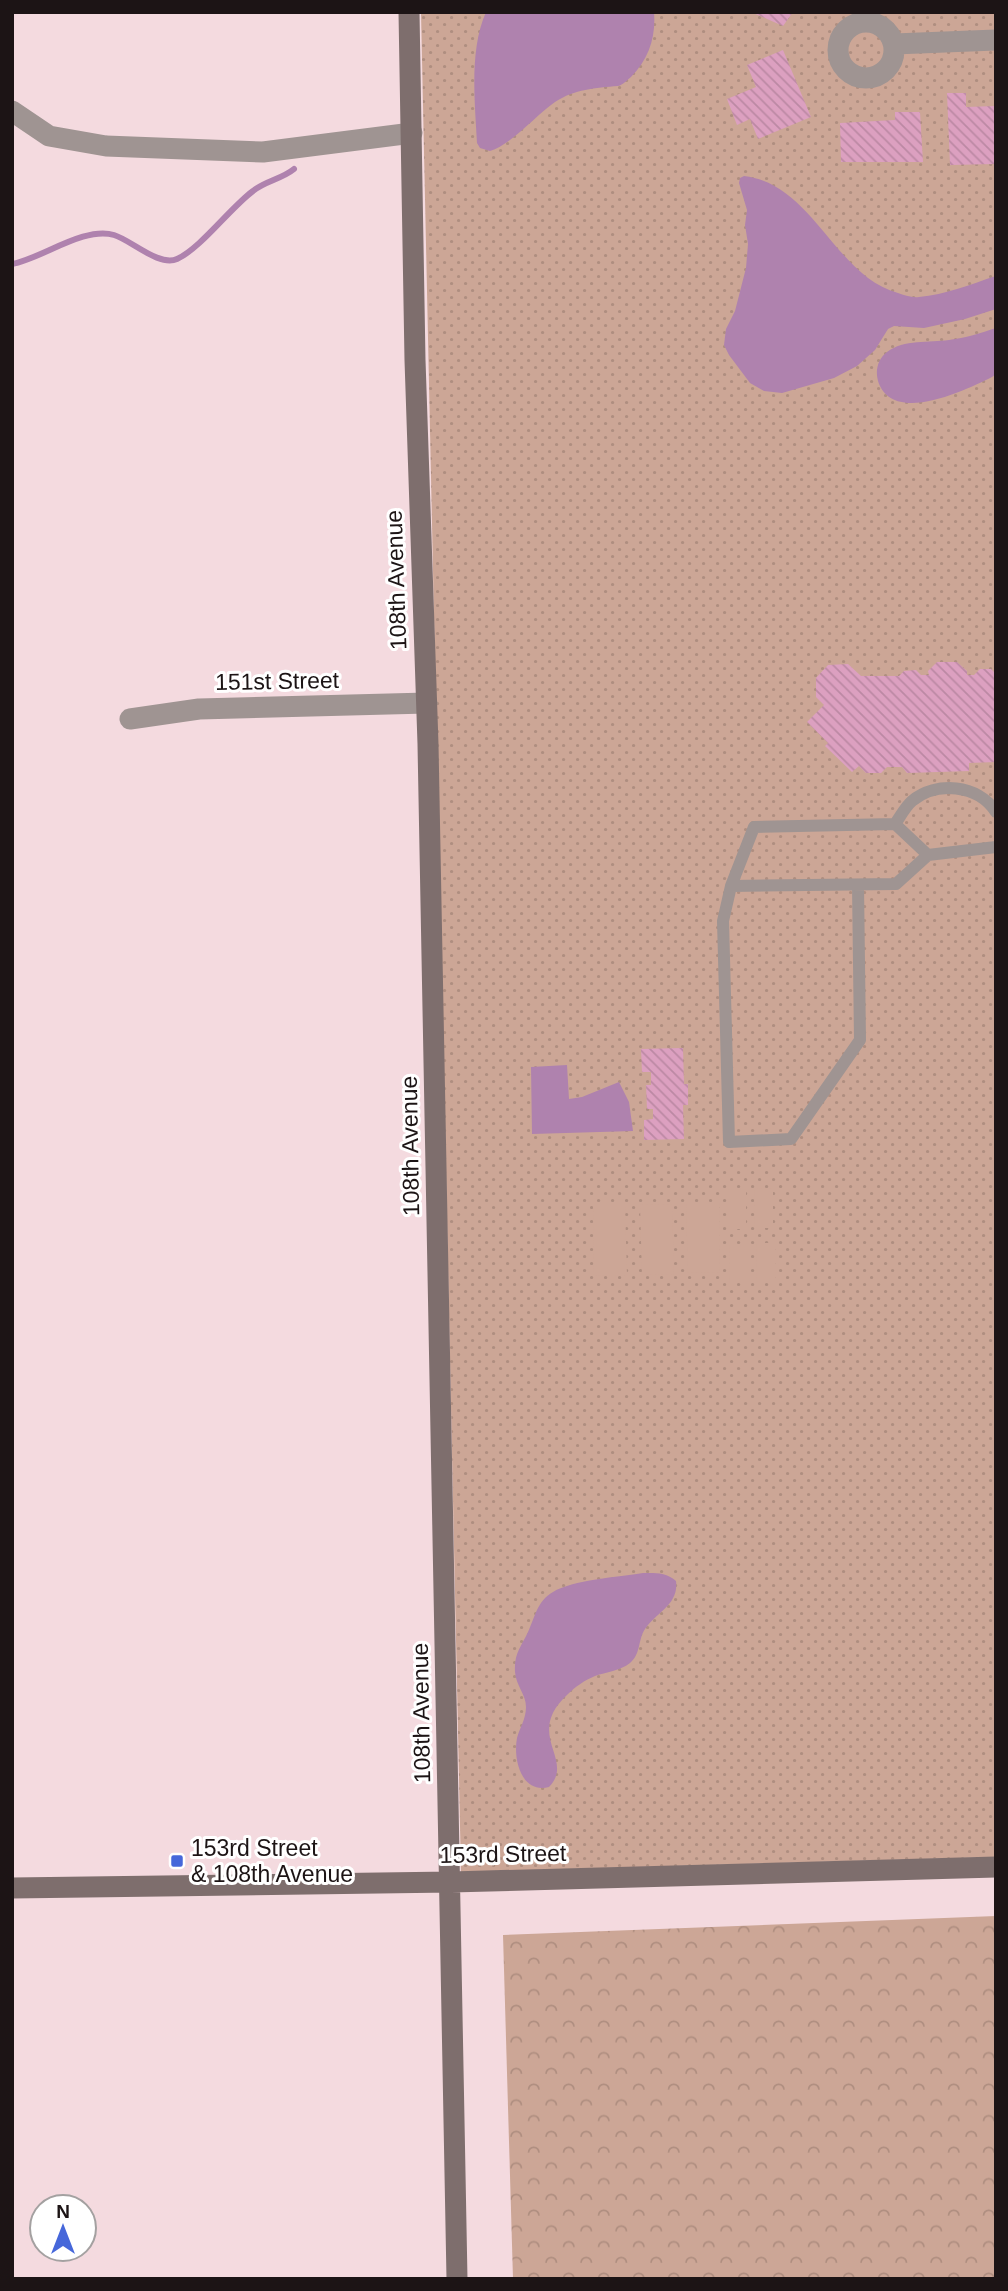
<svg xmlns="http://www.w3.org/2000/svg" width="1008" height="2291" font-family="Arial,sans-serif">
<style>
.grass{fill:url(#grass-dots)}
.forest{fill:url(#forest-crowns)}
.pitch{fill:#cca696}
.water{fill:#af82ae}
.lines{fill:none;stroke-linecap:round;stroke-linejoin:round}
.stream{stroke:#af82ae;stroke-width:6}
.building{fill:url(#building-back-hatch)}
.lane{stroke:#9f9492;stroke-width:12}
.street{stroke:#9f9492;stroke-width:21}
.secondary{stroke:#7e6e6d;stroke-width:21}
.poi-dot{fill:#4667da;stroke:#fff;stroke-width:2.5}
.labels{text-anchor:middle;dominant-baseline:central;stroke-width:6;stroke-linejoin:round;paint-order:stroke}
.street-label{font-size:23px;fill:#1c1415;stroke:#fff}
.poi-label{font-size:23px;fill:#1c1415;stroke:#fff;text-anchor:start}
</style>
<defs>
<pattern id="grass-dots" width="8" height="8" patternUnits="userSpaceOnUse" patternTransform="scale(1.75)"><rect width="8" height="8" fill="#cca696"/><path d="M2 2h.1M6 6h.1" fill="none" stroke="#af8e80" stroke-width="1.8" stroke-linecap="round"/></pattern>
<pattern id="forest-crowns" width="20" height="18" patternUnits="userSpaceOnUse" patternTransform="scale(1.75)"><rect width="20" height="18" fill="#cca696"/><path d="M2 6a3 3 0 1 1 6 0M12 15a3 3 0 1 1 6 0" fill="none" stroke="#af8e80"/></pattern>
<pattern id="building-back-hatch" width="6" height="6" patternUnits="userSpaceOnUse" patternTransform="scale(1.75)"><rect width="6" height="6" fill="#dca0c0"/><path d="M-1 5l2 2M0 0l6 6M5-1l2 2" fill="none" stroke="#bc89a4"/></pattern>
</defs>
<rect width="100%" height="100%" fill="#f4dadf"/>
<path class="grass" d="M421 12H996V1857L461 1872Z"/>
<path class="forest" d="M996 1916V2279H513L503 1935Z"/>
<path class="pitch" d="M773 1188V1228H755L754 1189Z
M746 1189V1229H728V1190Z
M686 1202H719L720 1272 688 1273Z
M672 1204 674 1274 642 1275 640 1205Z
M593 1206H625L627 1275 594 1276Z
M756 1243H775V1282H757Z
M729 1244H748V1283H730Z"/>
<path class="water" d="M486 12H654C656 37 649 59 631 77 627 80 623 85 618 86 595 88 575 89 555 102 536 115 511 145 490 151L480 148 477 143C475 103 469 50 486 12Z
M744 176C813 184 835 276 898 293 904 295 912 298 919 297 945 295 971 284 996 276V309L965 319 924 328 894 326 888 329 875 350 857 366 834 378 782 393 764 391 750 383 729 355 724 345 726 329 735 311 746 268 748 244 745 225 747 210 739 183 740 178Z
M996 328V374L992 377C966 390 892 426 878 381 875 370 878 359 887 352 904 339 929 343 949 340 965 338 981 333 996 328Z
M567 1065 569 1099 582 1097 619 1082 629 1102 633 1131 532 1134 531 1067Z
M643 1573C655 1573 666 1572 676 1581 679 1605 656 1612 645 1629 638 1639 641 1654 630 1663 620 1671 606 1672 595 1676 585 1680 575 1687 568 1694 523 1735 576 1759 549 1787 521 1794 513 1759 517 1738 520 1727 526 1719 526 1707 526 1694 516 1686 515 1672 514 1653 521 1647 528 1632 535 1617 537 1601 553 1592 572 1580 619 1577 643 1573Z"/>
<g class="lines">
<path class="stream" d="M12 264C41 259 84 226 114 235 131 240 159 267 177 259 201 248 230 208 253 191 265 181 282 179 294 169"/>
</g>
<path class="building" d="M751 12H793L783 26Z
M783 50 811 117 758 139 750 119 737 125 727 99 756 87 747 65Z
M947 93H966V107L996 106V164L950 165Z
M895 112H920L923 162H841L840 123 895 120Z
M937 662H957L967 671V675H974L980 669H991L996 674V762L969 763V771L907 773 902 767H887L881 773H866L859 766 852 772 825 746 828 743 807 722 824 705 816 697V678L828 665 848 664 861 676H899L904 671 916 670 921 675H929L928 671Z
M683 1048 684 1084H688V1105H683L684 1139 644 1140V1120L653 1119V1109H647L646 1085H651V1072H642L641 1049Z"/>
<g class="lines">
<path class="lane" d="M895 824C900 817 905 807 912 801 936 781 978 784 996 812
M858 885 860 1040 791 1139 729 1142 723 921 731 886 896 884 928 855 996 847
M731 886 754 827 895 824 928 855"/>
<path class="street" d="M838 50a28 28 0 1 1 56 0a28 28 0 1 1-56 0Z
M894 44 996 40
M12 111 49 136 106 146 263 152 412 133
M130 719 199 709 427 703"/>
<path class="secondary" d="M409 12 415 360 428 744 457 2279
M12 1888 451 1882 996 1867"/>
</g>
<rect class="poi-dot" x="170" y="1854" width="14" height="14" rx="3.5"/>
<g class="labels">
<g class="street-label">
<text transform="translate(396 580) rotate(-92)">108th Avenue</text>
<text transform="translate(277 681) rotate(-1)">151st Street</text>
<text transform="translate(410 1146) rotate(-91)">108th Avenue</text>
<text transform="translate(421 1713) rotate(-91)">108th Avenue</text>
<text transform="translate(503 1854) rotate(-1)">153rd Street</text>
</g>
<g class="poi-label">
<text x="191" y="1848">153rd Street<tspan x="191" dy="26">&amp; 108th Avenue</tspan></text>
</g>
</g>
<rect width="1008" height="2291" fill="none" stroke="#1c1415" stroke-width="28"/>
<g transform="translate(63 2228)"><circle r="33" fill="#ffffff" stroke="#a4a1a1" stroke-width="2"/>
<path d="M0-5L12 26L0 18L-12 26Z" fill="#4667da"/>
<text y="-10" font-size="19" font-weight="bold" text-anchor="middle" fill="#1c1415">N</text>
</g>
</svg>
